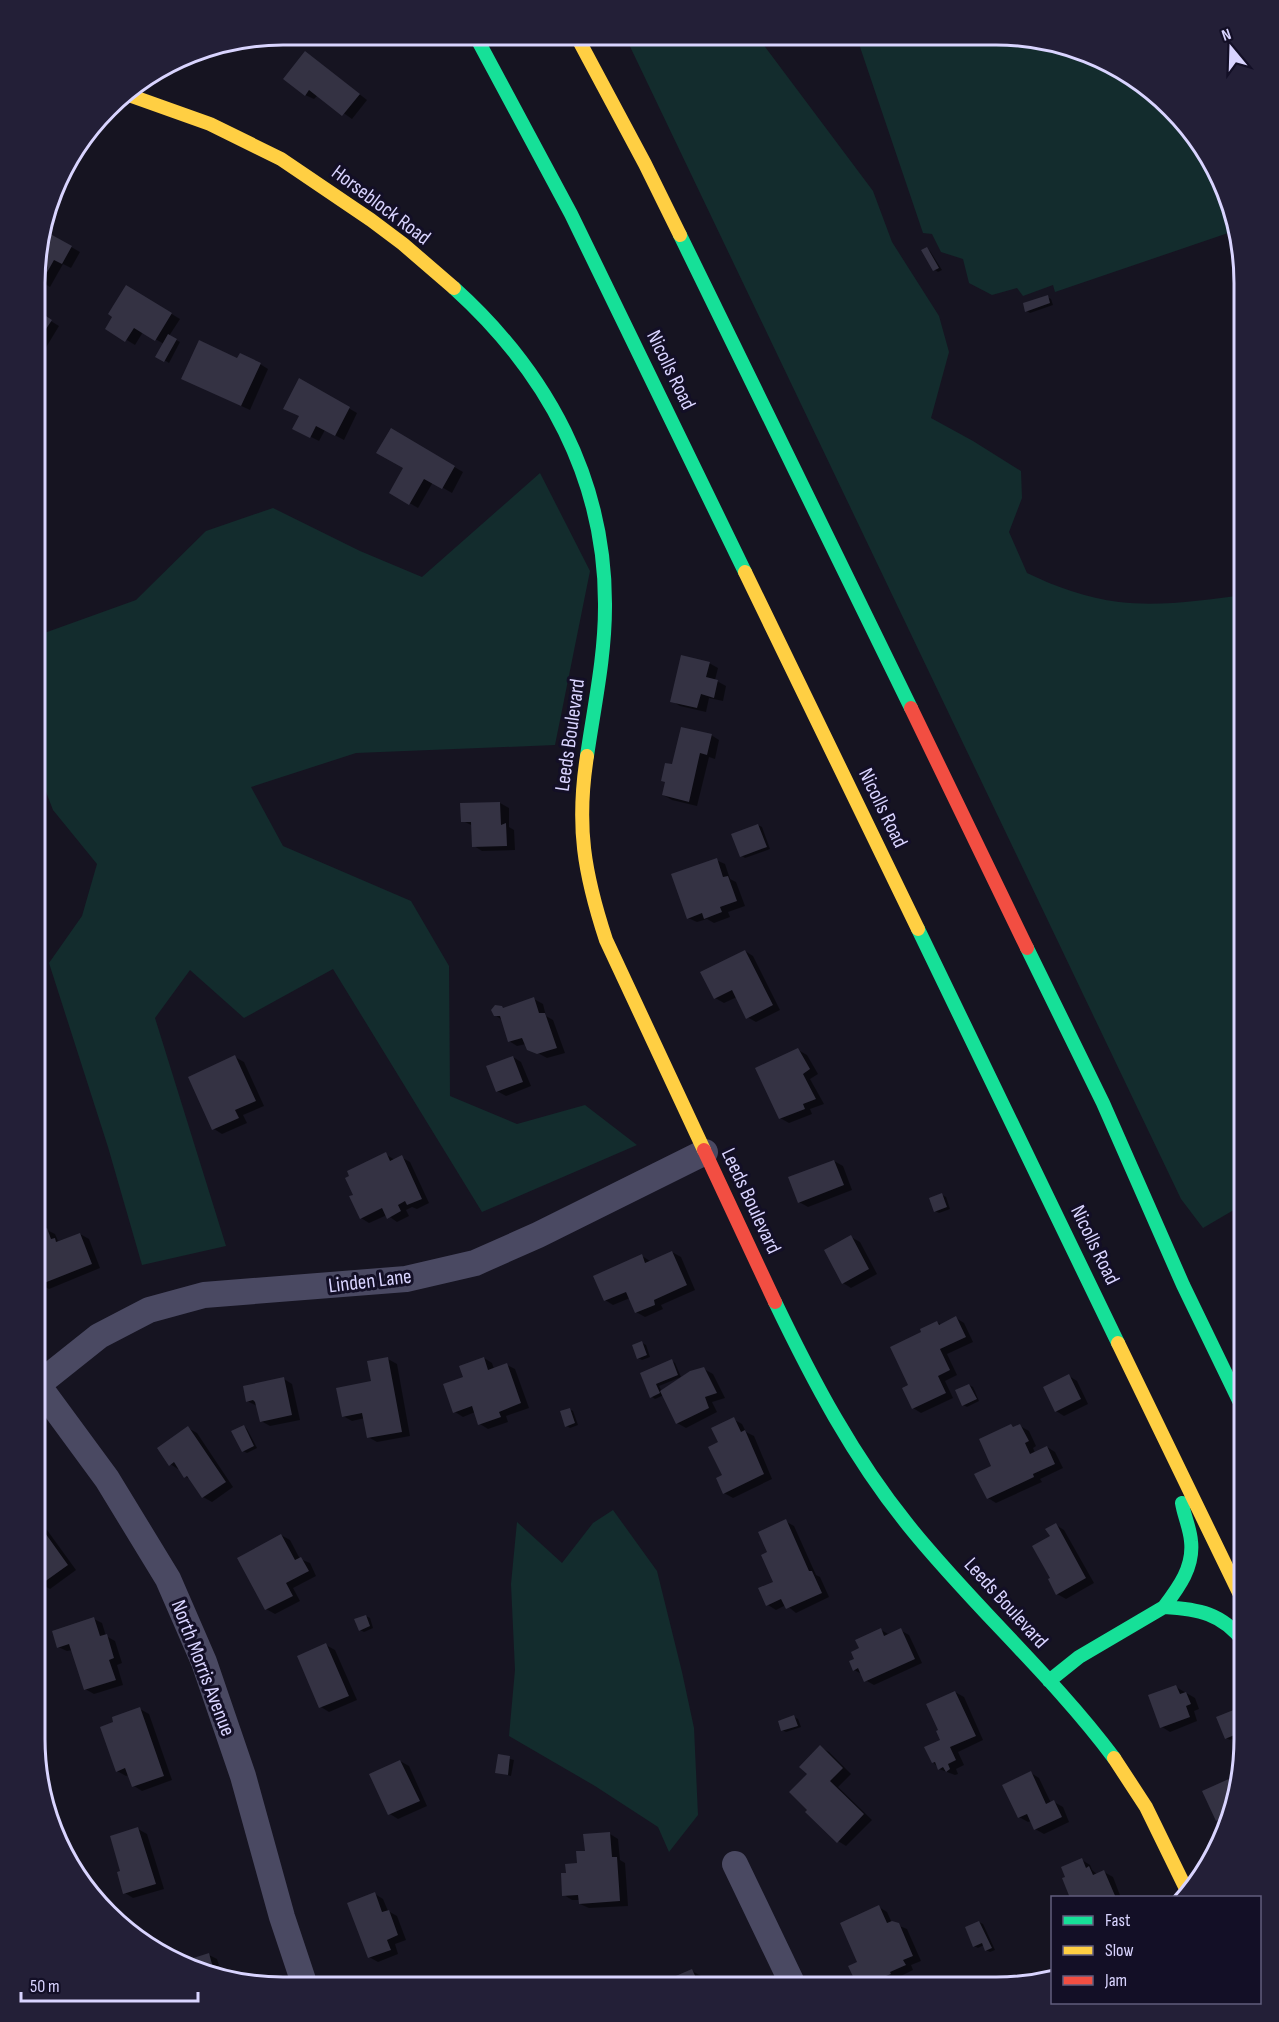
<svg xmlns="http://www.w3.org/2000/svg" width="1279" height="2022" font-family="'Sofia Sans Condensed',sans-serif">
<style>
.green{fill:#132c2d}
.shadow{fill:#0007}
.building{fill:#343243}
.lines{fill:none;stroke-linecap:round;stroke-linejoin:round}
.street{stroke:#4a4962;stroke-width:26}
.fast{stroke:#16e098;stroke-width:14}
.slow{stroke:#ffcf43;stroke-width:14}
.jam{stroke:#f24e42;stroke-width:14}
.labels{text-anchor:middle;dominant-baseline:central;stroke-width:6;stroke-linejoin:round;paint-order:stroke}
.street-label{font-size:21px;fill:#d9d4ff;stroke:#130f26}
.rim{fill:none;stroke:#d9d4ff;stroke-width:3}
</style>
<rect width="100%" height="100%" fill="#161421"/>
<path class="green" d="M625 36H757L873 191 892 242 939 316 949 352 931 418 973 441 1021 471 1022 498 1009 532 1027 573C1056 587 1087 598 1119 602 1160 607 1204 600 1244 595V1204L1203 1228 1181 1199Z
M873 36 1029 37 1091 53 1147 86 1193 131 1225 187 1234 231 1055 292 1053 285 1023 296 1017 288 992 295 969 283 963 259 941 252 932 234 923 233 859 44Z
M540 473 590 571 555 745 356 753 251 787 283 846 411 901 449 966 450 1096 517 1124 585 1105 637 1145 482 1212 333 969 244 1018 190 970 155 1018 226 1246 142 1265 108 1147 49 963 82 916 97 864 53 810 36 766V636L136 600 206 531 273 508 360 551 422 577Z
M613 1510 657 1571 682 1672 694 1728 698 1815 669 1852 658 1827 595 1786 509 1736 515 1670 511 1584 517 1522 562 1563 593 1523Z"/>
<path class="shadow" d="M306 53 367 100 352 119 318 95 314 99 305 95Z
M43 231 80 252 71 268 63 264 50 287 37 279V251Z
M927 249 930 251 942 270 938 272 935 270Z
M127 287 180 319 169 336 180 342 169 363 158 356 164 344 143 332 135 345 107 328Z
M1047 297 1051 299 1053 305 1030 313 1027 311Z
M36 312 59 326 39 359 36 357Z
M238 360 260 364 268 369 250 410 192 383Z
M300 380 357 413 344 440 325 430 319 441 303 433 300 416Z
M391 430 463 472 452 493 433 482 418 508 391 492 405 468Z
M709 663 718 668 715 680 726 686 723 701 709 698 706 712 680 706 672 701Z
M711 735 719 740 715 759 709 757 697 806 672 800 663 795 673 766Z
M500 803 509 808V827L514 830 515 850 482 851 474 846 473 826 463 821Z
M758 825 762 827 770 849 745 858 742 856Z
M716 860 725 864 730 879 736 882 745 906 728 912 730 917 714 923 707 919 697 922 688 918Z
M745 951 753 956 780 1010 756 1022 747 1017 737 997 724 1003 715 998Z
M534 999 543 1004 546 1016 553 1020 565 1053 547 1058 534 1051 526 1044 517 1046 509 1041 502 1020 495 1015Z
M798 1050 807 1055 818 1074 810 1079 824 1104 810 1109 812 1114 789 1123 780 1118Z
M235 1057 244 1062 264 1106 243 1115 247 1123 222 1134 214 1129Z
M513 1057 521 1062 531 1086 506 1096 497 1091Z
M385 1154 395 1160 401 1157 410 1162 429 1203 417 1209 412 1207 406 1210 409 1216 397 1222 387 1215 369 1223 361 1218 355 1195Z
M834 1161 843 1166 852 1190 808 1207 799 1202Z
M942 1195 946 1197 950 1209 939 1213 935 1211Z
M47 1230 55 1234 58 1241 80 1234 89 1239 100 1268 49 1289 40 1284Z
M851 1237 860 1242 877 1274 851 1288 843 1283Z
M672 1252 681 1257 695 1290 661 1305 663 1309 645 1317 636 1312 630 1298 613 1305 605 1300 642 1256 650 1261Z
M956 1318 964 1323 973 1342 947 1354 957 1375 945 1381 953 1398 921 1413 913 1408 910 1386 924 1332 937 1322 942 1325Z
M642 1343 646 1345 650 1357 642 1360 638 1358Z
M484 1358 492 1363 494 1369 507 1365 515 1369 529 1408 506 1416 508 1422 488 1429 480 1424 475 1412 463 1417 455 1412 465 1378Z
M388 1359 397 1364 410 1436 377 1442 368 1437 365 1418 352 1421 343 1416 373 1383Z
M672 1361 675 1363 681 1377 659 1386 662 1392 704 1369 713 1374 725 1398 712 1402 717 1412 686 1428 677 1423 664 1395 655 1399 652 1397 642 1373Z
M1069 1376 1077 1381 1088 1404 1064 1416 1056 1411Z
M284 1379 292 1384 300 1420 270 1426 261 1421 257 1406 247 1401Z
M969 1385 973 1387 979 1401 967 1407 963 1405Z
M569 1409 573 1411 578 1425 570 1428 567 1426Z
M733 1419 742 1424 746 1432 754 1436 772 1479 733 1498 724 1493 720 1443Z
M244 1426 247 1429 257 1448 247 1453 243 1451Z
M1011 1426 1015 1428 1020 1426 1029 1431 1036 1446 1033 1448 1035 1453 1047 1447 1055 1452 1063 1468 1040 1479 1042 1482 996 1503 988 1498Z
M188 1428 197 1433 233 1487 212 1502 203 1497 192 1480 186 1477 180 1468 178 1469 170 1464Z
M785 1521 794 1526 816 1575 820 1577 829 1597 796 1613 786 1605 776 1610 768 1605 775 1583 769 1553Z
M38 1525 47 1530 76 1570 50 1589 41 1584 35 1575V1527Z
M1056 1525 1064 1530 1094 1583 1066 1599 1057 1594 1052 1579V1537Z
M281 1535 290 1540 300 1559 310 1563 316 1576 293 1588 300 1601 275 1614 266 1609 239 1558Z
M366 1616 370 1618 373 1628 364 1632 360 1630Z
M94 1619 102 1623 106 1636 115 1641 122 1663 117 1665 123 1685 94 1694 85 1689 72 1650 67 1651 58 1647Z
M881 1630 890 1635 900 1630 909 1635 922 1663 874 1685 865 1680 862 1674 854 1670 856 1659 861 1649Z
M326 1645 335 1650 357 1700 329 1712 321 1707Z
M1176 1687 1195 1698 1199 1709 1194 1711 1197 1721 1170 1732 1162 1727Z
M955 1692 964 1697 983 1740 958 1752 964 1765 956 1769 958 1774 955 1775 939 1769 933 1762 942 1741Z
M140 1709 149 1714 172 1780 142 1791 134 1786 129 1775 126 1776 117 1771Z
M1241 1709 1244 1710V1734L1230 1740 1226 1738Z
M794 1717 798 1719 801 1727 786 1732 782 1730Z
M820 1747 829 1752 851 1774 838 1787 872 1820 846 1846 838 1841 809 1810V1774Z
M499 1756 514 1760 511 1776 497 1772Z
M400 1761 409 1766 427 1806 398 1819 390 1814Z
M1031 1773 1039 1778 1051 1803 1054 1802 1063 1807 1069 1822 1044 1834 1035 1829 1031 1821 1028 1822 1019 1817Z
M1231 1780 1237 1784 1228 1824 1226 1825 1217 1820Z
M138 1829 147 1834 164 1889 133 1898 125 1893 122 1872Z
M610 1834 618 1839 620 1860 625 1863 628 1906 589 1908 580 1904V1900H572L564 1895 567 1874 579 1864 586 1852Z
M1082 1860 1090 1865 1092 1870 1098 1875 1104 1872 1113 1877 1121 1898H1072Z
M375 1894 383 1899 388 1911 397 1916 406 1940 395 1944 398 1954 378 1962 369 1957Z
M879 1907 887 1912 892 1923 907 1929 921 1961 911 1965 913 1970 879 1987H860L850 1966 859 1963Z
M979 1922 983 1924 995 1950 990 1952 986 1950 984 1945 978 1948 974 1946Z
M209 1955 217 1959 220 1968 228 1973 230 1980 188 1969Z
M692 1971 701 1976 705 1987H666Z"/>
<path class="building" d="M305 51 360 94 342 116 309 90 305 96 283 79Z
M43 230 72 246 62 264 54 260 41 283 37 281V251Z
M927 247 939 268 933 271 921 250Z
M126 285 172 313 155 341 134 328 125 342 105 329 112 317 108 314Z
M1048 295 1050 303 1025 312 1023 303Z
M37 310 52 320 36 344V326Z
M168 334 177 339 164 362 155 357Z
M199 340 237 358 240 353 261 363 241 406 181 379Z
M299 378 350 407 335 436 316 426 310 438 292 429 299 416 283 409Z
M391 428 455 466 442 489 424 479 409 505 389 493 403 468 376 453Z
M681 655 710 662 706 677 718 680 714 698 701 694 697 708 670 702Z
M681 727 712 734 707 755 700 753 689 802 662 795 665 782 661 781 665 763 672 764Z
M500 802 501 825 506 823 507 846 472 847 471 822H461L460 803Z
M758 824 767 847 740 857 731 834Z
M717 858 723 877 728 876 737 901 720 907 722 912 704 919 702 913 687 919 671 874Z
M745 950 773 1005 746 1019 732 990 714 999 700 972Z
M534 997 539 1013H545L557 1048 537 1054 527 1050 522 1038 508 1042 500 1016H494L491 1010 495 1005 502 1006 503 1008Z
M798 1048 810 1069 803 1074 816 1099 803 1104 805 1109 779 1119 755 1068Z
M235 1055 256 1101 235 1110 239 1118 212 1130 188 1077Z
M513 1056 523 1082 496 1092 486 1066Z
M386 1152 390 1161 402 1155 422 1199 407 1205 405 1201 398 1205 401 1211 387 1219 382 1208 360 1219 349 1196 353 1195 345 1178 349 1176 347 1171Z
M834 1160 844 1185 798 1203 788 1177Z
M942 1193 947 1207 934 1212 929 1198Z
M47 1228 51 1239 55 1238 56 1242 80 1233 92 1264 39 1285 35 1275V1233Z
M851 1235 869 1269 842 1284 824 1250Z
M672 1251 687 1285 654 1300 655 1305 635 1313 626 1292 604 1301 593 1276 642 1254 645 1263Z
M956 1316 966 1337 940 1349 950 1370 938 1376 946 1393 912 1409 902 1388 908 1385 890 1347 921 1332 920 1329 937 1321 939 1325Z
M642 1341 647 1355 637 1359 632 1345Z
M388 1357 402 1432 367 1438 362 1413 342 1417 336 1388 371 1381 367 1361Z
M484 1357 488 1370 507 1363 521 1403 499 1412 501 1417 478 1425 472 1406 453 1413 443 1384 463 1377 459 1366Z
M672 1359 678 1375 656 1384 660 1393 650 1398 640 1373Z
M704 1367 717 1393 705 1397 709 1408 676 1424 660 1391 690 1371Z
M1069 1374 1081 1399 1055 1412 1043 1387Z
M284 1377 292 1415 260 1422 255 1402 253 1400 246 1402 243 1386Z
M969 1384 977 1399 962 1406 955 1390Z
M570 1408 575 1423 565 1427 560 1411Z
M734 1417 741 1432 745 1430 764 1474 723 1494 716 1478 722 1475 708 1447 718 1442 711 1428Z
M1011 1424 1013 1427 1020 1424 1029 1441 1025 1443 1030 1454 1047 1446 1055 1464 1033 1474 1034 1477 987 1499 974 1474 991 1466 979 1439Z
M244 1425 254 1446 242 1452 231 1431Z
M188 1426 226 1482 202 1498 187 1476 184 1478 174 1462 169 1466 157 1448Z
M786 1519 809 1571H812L822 1593 786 1609 781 1599 766 1606 758 1588 773 1582 761 1555 767 1552 758 1532Z
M38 1523 68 1565 40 1585 35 1578V1525Z
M1056 1523 1086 1578 1056 1595 1048 1579 1050 1578 1032 1546 1050 1536 1045 1529Z
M281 1534 295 1560 301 1557 309 1571 286 1583 293 1596 265 1610 237 1558Z
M366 1615 370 1626 359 1631 354 1619Z
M94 1617 100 1636 107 1634 114 1658 109 1660 116 1680 84 1690 69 1644 57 1648 52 1631Z
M881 1628 884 1636 901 1628 915 1659 864 1682 858 1668 853 1671 849 1661 854 1659 851 1652 859 1648 855 1640Z
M326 1643 349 1696 319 1708 297 1656Z
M1176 1685 1180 1694 1186 1692 1191 1704 1186 1706 1190 1717 1160 1728 1148 1695Z
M955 1691 976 1736 950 1747 956 1760 948 1764 950 1769 946 1772 943 1767 938 1770 935 1762 932 1763 924 1747 940 1740 936 1731 938 1730 926 1704Z
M140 1707 164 1776 132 1787 125 1768 116 1772 100 1727 113 1722 112 1717Z
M1241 1707 1244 1714V1731L1225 1739 1216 1717Z
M794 1715 798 1726 781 1731 778 1721Z
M820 1745 843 1768 830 1781 864 1814 837 1843 805 1812 807 1810 789 1792 807 1774 799 1767Z
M498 1754 510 1756 508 1775 495 1773Z
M400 1760 420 1801 388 1815 369 1774Z
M1031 1771 1046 1804 1054 1800 1062 1817 1034 1830 1027 1814 1018 1818 1002 1785Z
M1231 1778 1234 1786 1237 1785 1230 1815 1216 1821 1202 1791Z
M138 1827 156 1884 123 1894 117 1872 120 1871 110 1836Z
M610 1832 612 1857H617L620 1901 579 1904 578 1895 562 1896 561 1873H566L565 1864 577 1863 576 1851H585L583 1834Z
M1082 1858 1086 1868 1089 1866 1093 1875 1104 1870 1116 1898H1070L1062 1878 1065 1877 1061 1867Z
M375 1892 382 1912 389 1910 398 1935 387 1940 391 1950 368 1958 347 1903Z
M879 1905 887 1923 892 1921 899 1923 913 1956 903 1960 906 1965 890 1972 891 1974 858 1987 848 1966 857 1962 840 1923Z
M979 1921 992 1948 985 1951 982 1943 973 1947 965 1927Z
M209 1953 213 1968 219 1966 223 1977 188 1969 178 1963Z
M692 1969 700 1987H664L662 1982Z"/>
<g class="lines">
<path class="street" d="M35 1381 107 1479 168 1579 204 1662 243 1776 282 1917 305 1986
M35 1387 99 1336 149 1310 204 1295 406 1279 475 1263 538 1235 705 1152
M735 1864 794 1987"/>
<path class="fast" d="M475 35 571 214 745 572
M680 235 911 708
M454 288C547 372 606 480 605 607 605 657 594 707 587 756
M918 929 1118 1343
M1027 948 1103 1103 1183 1285 1244 1411
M775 1302C813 1381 853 1457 908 1525 973 1606 1052 1675 1114 1758
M1164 1607C1179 1587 1194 1567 1191 1541 1190 1528 1184 1516 1182 1503
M1164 1607C1198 1609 1222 1613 1244 1642
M1049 1681 1079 1657 1164 1607"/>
<path class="slow" d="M576 35 645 164 680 235
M123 93 210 124 281 159 371 220 403 244 454 288
M745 572 918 929
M587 756C576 826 584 873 606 940L704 1150
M1118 1343 1244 1603
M1114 1758 1146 1807 1189 1895"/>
<path class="jam" d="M911 708 1027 948
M704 1150 775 1302"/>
</g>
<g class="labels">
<g class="street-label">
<text transform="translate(381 205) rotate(37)">Horseblock Road</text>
<text transform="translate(671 370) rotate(64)">Nicolls Road</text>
<text transform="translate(570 735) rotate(-82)">Leeds Boulevard</text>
<text transform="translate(883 808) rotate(64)">Nicolls Road</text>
<text transform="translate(751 1201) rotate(65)">Leeds Boulevard</text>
<text transform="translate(1095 1245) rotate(64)">Nicolls Road</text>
<text transform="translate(370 1281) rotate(-7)">Linden Lane</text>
<text transform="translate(1006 1603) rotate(48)">Leeds Boulevard</text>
<text transform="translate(203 1668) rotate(69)">North Morris Avenue</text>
</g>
</g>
<path d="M0 0H1279V2022H0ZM283 45H996A238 238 0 0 1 1234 283V1739A238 238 0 0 1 996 1977H283A238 238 0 0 1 45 1739V283A238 238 0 0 1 283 45Z" fill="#231f37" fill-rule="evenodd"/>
<path class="rim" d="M283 45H996A238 238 0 0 1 1234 283V1739A238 238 0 0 1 996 1977H283A238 238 0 0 1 45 1739V283A238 238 0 0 1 283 45Z"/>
<rect x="1051" y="1896" width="210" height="108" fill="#130f26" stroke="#625e7d" stroke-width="1.5"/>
<rect x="1063" y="1916" width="30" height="9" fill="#16e098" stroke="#625e7d" stroke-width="1.5"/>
<text x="1105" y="1926" font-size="18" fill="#d9d4ff">Fast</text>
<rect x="1063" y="1946" width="30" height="9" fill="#ffcf43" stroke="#625e7d" stroke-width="1.5"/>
<text x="1105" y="1956" font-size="18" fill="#d9d4ff">Slow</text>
<rect x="1063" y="1976" width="30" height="9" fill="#f24e42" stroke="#625e7d" stroke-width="1.5"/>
<text x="1105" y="1986" font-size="18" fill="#d9d4ff">Jam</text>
<g transform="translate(1231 48) rotate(341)" stroke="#130f26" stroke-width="4.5" paint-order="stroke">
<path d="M0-4.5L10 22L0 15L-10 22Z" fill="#d9d4ff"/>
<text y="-9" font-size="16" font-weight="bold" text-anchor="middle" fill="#d9d4ff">N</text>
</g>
<path d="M21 1992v9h177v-9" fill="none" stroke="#d9d4ff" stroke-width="3"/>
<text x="30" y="1992" font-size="18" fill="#d9d4ff" stroke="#130f26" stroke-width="4.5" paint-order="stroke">50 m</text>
</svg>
